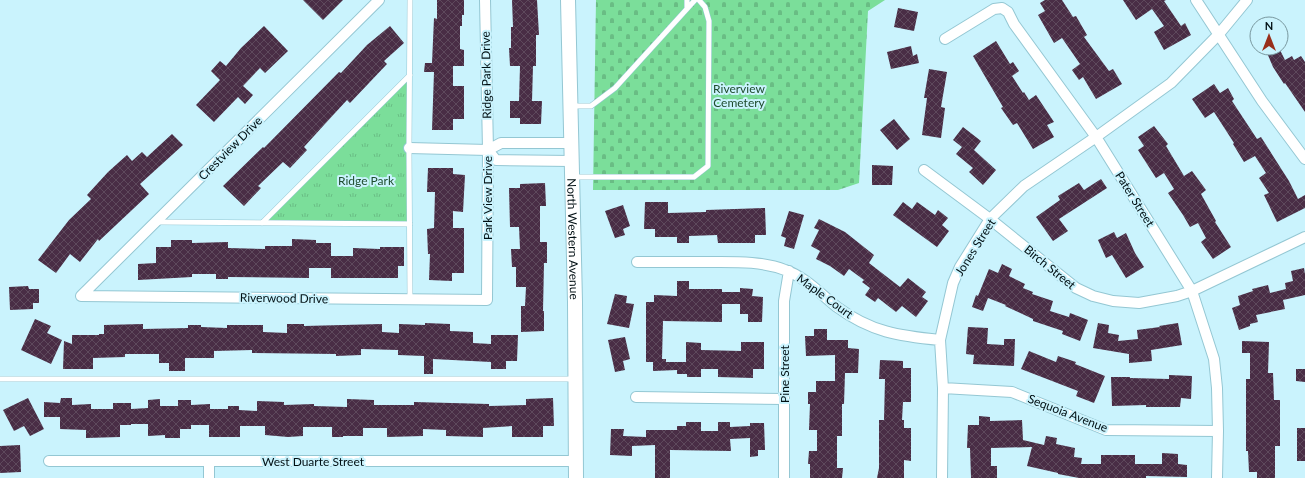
<svg xmlns="http://www.w3.org/2000/svg" width="1305" height="478" font-family="Lato,sans-serif">
<style>
.cemetery{fill:url(#cemetery-stones)}
.park{fill:url(#park-tufts)}
.building{fill:url(#building-cross-hatch)}
.lines{fill:none;stroke-linecap:round;stroke-linejoin:round}
.lane-casing{stroke:#94c7d3;stroke-width:6}
.street-casing{stroke:#94c7d3;stroke-width:12}
.secondary-casing{stroke:#94c7d3;stroke-width:16}
.lane{stroke:#fff;stroke-width:5}
.street{stroke:#fff;stroke-width:10}
.secondary{stroke:#fff;stroke-width:14}
.labels{text-anchor:middle;dominant-baseline:central;stroke-width:4;stroke-linejoin:round;paint-order:stroke}
.street-label{font-size:12px;fill:#000f13;stroke:#caf3fd}
.park-label{font-size:12px;fill:#1f4c2e;stroke:#caf3fd}
</style>
<defs>
<pattern id="cemetery-stones" width="16" height="16" patternUnits="userSpaceOnUse"><rect width="16" height="16" fill="#7bde9a"/><path d="M2 7V4a2 2 0 0 1 4 0v3zM10 15v-3a2 2 0 0 1 4 0v3z" fill="#69bd84"/></pattern>
<pattern id="park-tufts" width="24" height="20" patternUnits="userSpaceOnUse"><rect width="24" height="20" fill="#7bde9a"/><path d="M3 7l-1-3M5 7V3M7 7l1-3M15 17l-1-3M17 17v-4M19 17l1-3" fill="none" stroke="#69bd84"/></pattern>
<pattern id="building-cross-hatch" width="8" height="8" patternUnits="userSpaceOnUse"><rect width="8" height="8" fill="#492d45"/><path d="M0 0l8 8M0 8l8-8" fill="none" stroke="#5e495c"/></pattern>
</defs>
<rect width="100%" height="100%" fill="#caf3fd"/>
<path class="cemetery" d="M596 0H885L868 11 859 183 838 190H593Z"/>
<path class="park" d="M410 75V224L262 223Z"/>
<path class="building" d="M303 0H343L323 20Z
M437 0H464V15H462V26H460V49L464 50V66H453V86H464V119H453V130H432L434 72H424L425 63H432L434 18 437 19Z
M512 0H537L539 35H536V66H533L532 101H542L541 124H520V118H510V101H519L520 66H510L509 48H511V27H513Z
M1045 0H1062L1073 17 1076 16 1087 35 1084 37 1109 71 1113 69 1122 84 1096 99 1083 77 1079 80 1072 70 1080 64 1062 38 1054 43 1038 15 1045 11 1040 3Z
M1123 0H1166L1164 1 1181 26 1185 23 1191 35 1164 50 1154 32 1164 26 1152 9 1136 20Z
M898 8 918 12 914 31 894 27Z
M264 26 288 51 265 73 260 68 243 86 253 95 245 104 238 97 214 122 196 105 220 80 211 71 220 61 226 66 241 48Z
M390 26 404 43 384 61 387 64 350 103 347 100 324 125 304 147 307 150 290 168 283 162 258 186 261 188 244 206 223 186 263 147 264 148 339 72 341 73 367 45Z
M996 41 1010 64 1013 62 1019 71 1012 76 1023 93 1024 92 1029 100 1036 95 1054 122 1047 125 1054 137 1033 149 1017 123 1013 125 1001 108 1003 107 973 56Z
M911 46 913 56 917 54 919 63 891 69 887 52Z
M1265 48H1279L1285 60 1292 56 1294 60 1301 56 1305 62V112L1285 83 1284 84 1273 67Z
M929 69 947 72 941 107 945 108 941 138 922 135 927 98H924Z
M1214 84 1220 93 1228 88 1234 99 1232 101 1257 139 1261 137 1289 181 1298 199 1305 195V208L1277 222 1264 195 1269 193 1259 178 1266 173 1255 156 1244 162 1233 144 1234 143 1214 112 1205 118 1192 99Z
M894 119 910 139 897 150 880 130Z
M1154 126 1168 144 1166 146 1184 176 1192 171 1206 190 1201 194 1216 221 1215 222 1231 247 1213 259 1201 242 1206 238 1198 223 1190 227 1183 215 1168 193 1174 189 1164 173 1156 178 1138 150 1144 146 1138 137Z
M963 127 981 141 974 150 996 170 983 185 969 172 973 168 956 154 962 147 953 140Z
M172 134 183 145 140 184 149 194 99 241 98 239 80 262 70 254 56 273 38 260 69 220 91 199 87 195 108 172 127 155 132 161 142 152 147 157Z
M872 165 893 166 892 185H872Z
M428 168H453V174L465 175 463 212 453 211V228H464V273H452V281L429 280 430 254H428L427 229 434 228 435 192H427Z
M1101 179 1107 188 1059 219 1068 231 1053 241 1036 217 1060 200 1058 196 1079 183 1084 190Z
M545 183 546 206H540V242H547V263H544L543 311H544V331L521 332V306H525L526 287H516V267H512L511 249H520L519 227H510L509 188H520V184Z
M645 202H668V213L706 212V210L765 208 766 235H755V243H718L717 235 689 236V243H677V237H655V229H644Z
M903 202 912 209 917 202 935 215 938 210 948 218 942 225 949 231 937 247 893 215Z
M623 205 630 226 623 229 625 235 615 238 605 211Z
M789 211 804 215 794 249 784 246 786 238 781 236Z
M819 219 845 232 874 255 869 263 900 287 908 278 926 292 922 297 928 301 916 317 902 306 896 312 878 298 875 302 865 295 870 288 862 282 864 280 849 269 844 276 830 266 816 259 820 251 811 246 819 230 814 228Z
M1114 232 1117 238 1126 233 1135 253 1144 267 1126 278 1112 255 1106 258 1098 240Z
M292 239 316 240V243H331V256H353V248L380 249V247H404V266H398V278H331V268H309V278L228 277V279H216V274H192V277L138 280V264L156 263V247H171V240H192V243L228 242V248L265 249V246H292Z
M1002 264 1012 269 1009 276 1025 284 1023 288 1033 292 1032 294 1053 301 1050 311 1069 317 1070 313 1088 320 1080 341 1062 334 1063 331 1033 321V319L1005 306 1006 305 988 298 983 311 972 307 976 295 978 296 989 269 998 273Z
M1304 268 1305 274V295L1283 300 1285 309 1256 315 1258 322 1250 324V326L1239 330 1232 308 1240 305 1238 296 1253 291 1252 289 1268 285 1270 293 1286 289 1285 283 1293 281 1291 271Z
M677 281H689V289H722V292H740V288L753 289 752 296 763 297 762 322H748V314H740V304H722V322L663 321 662 359H666V362H686V342L701 343V350L741 351V342H764V369H753V378L718 377V369H701V377H687V374H677V370L653 371V362H646V332H647H646V302H654V295L677 296Z
M28 286 29 289H39V303H33V309L10 310 9 287Z
M615 294 627 296 626 303 634 304 629 328 607 324Z
M35 319 51 326 47 333 62 340 51 364 21 350Z
M425 323 450 324V331L473 332V343L491 344V335H518L517 361H506V369H491V362L433 359V374H424V356L398 355V350L361 349V355L336 356V354L252 353V350L214 351V358H185V371H169V363H159V354H125V357L93 358V369H63L64 341 72 344V335H99V334H104V325L143 324V329L188 328V325H201V327L227 328V325H263V332L287 333V324H304V326L382 324V332L399 333V324L425 325Z
M1098 323 1109 325 1108 333 1119 335 1118 341 1138 339 1137 330 1160 327 1159 326 1178 323 1182 345 1151 350 1152 361 1129 363V354L1093 348Z
M968 327 988 328 987 344 1004 345V339H1015L1014 366 973 364 974 355 966 354Z
M814 329H827V340H848V348L859 349 858 373H845L844 404H842V436H837V468H843L842 478H810V464H808L809 451H817V430H809L810 404H808V392H816V381H835V355L806 356 805 336H814Z
M625 337 630 359 623 361 625 370 615 372 608 340Z
M1242 341 1269 342 1268 373H1273L1274 400H1280V446H1275V478H1257V472H1249L1248 451H1246V379H1250V353H1242Z
M1029 351 1056 362 1058 356 1076 362 1075 364 1105 376 1094 403 1076 396 1078 391 1021 369Z
M880 360 903 361V368H911V402H903L902 420H904V428H911V461L904 460V478H877L879 468V420H884L885 379H879Z
M1296 369H1305V382L1296 381Z
M1169 375 1192 376 1191 399 1181 398 1180 407H1146V405L1112 406 1111 377H1130V378L1169 379Z
M28 398 44 429 30 436 24 426 14 431 3 410Z
M61 398H72V405L91 404V409H113V403H131V409L148 408V400L160 399V406H178V400H191V405L210 404V409H228V406H239V410L257 411V401L284 402V405L314 404V406L347 407V399L374 400V405H414V402L489 404V406L526 405V399L553 398 554 426H543V437H512V426L483 428V437L446 436V430L423 429V436L387 437V428H363V436H343V437H332V427H303V436L288 437 265 435V426H240V437H209V425H191V429H180V438H165V435L148 436V424H131V425H120V437L86 438V430L60 429V417H44V402L60 403Z
M979 416 990 417V421L1022 420 1023 440 1044 445 1046 436 1057 438 1056 444 1075 448 1074 457 1082 458 1081 464H1101V455H1135V464H1162V453L1178 454V464L1187 465V477L1146 476V478H1079L1058 474V473L1027 466 1032 447 991 448V466H997V478H971L970 448H967L968 425H979Z
M686 422H701V431H718V422H730V427L750 426V423H764L765 450H758V456L750 457V438L730 439 731 451 670 450V478H655V445L632 446V456L610 455 611 429H624L623 436 646 437V430H677V426H686Z
M1297 428H1305V461H1297Z
M20 445 21 472 0 473V446Z"/>
<g class="lines">
<defs>
<path id="lane" d="M410 0 409 148 410 300
M687 0V8
M571 106H591L615 88 695 0
M572 177H694L708 166 709 21 705 7 699 0
M157 222 410 224
M262 223 410 75
M0 379H574"/>
<path id="street" d="M1196 0 1262 101 1305 159
M945 39 994 9 1002 8 1008 12 1014 24 1096 137 1192 291 1214 359 1217 388 1218 431 1217 478
M409 148 488 150 501 143H571
M488 150 496 160 571 161
M924 170 990 219 1076 288 1093 296 1113 301 1139 303 1177 296 1192 291 1305 237
M637 262C661 262 685 262 710 262 735 262 762 261 785 270 807 278 819 293 837 307 871 332 899 336 940 340
M81 296 487 300 488 150 485 0
M81 296 379 0
M943 388 1012 392 1106 430 1218 431
M636 397 784 399
M49 461H576
M209 478V461
M784 478V301L789 271
M942 478 943 388 940 340 953 283 960 267 990 219 1024 186 1096 137 1171 83 1219 34 1247 0"/>
<g id="secondary">
<path id="s1" d="M568 0 575 302 576 478"/>
</g>
</defs>
<use href="#lane" class="lane-casing"/>
<use href="#street" class="street-casing"/>
<use href="#secondary" class="secondary-casing"/>
<use href="#lane" class="lane"/>
<use href="#street" class="street"/>
<use href="#secondary" class="secondary"/>
</g>
<g class="labels">
<g class="street-label">
<text transform="translate(486 75) rotate(-91)">Ridge Park Drive</text>
<text transform="translate(230 148) rotate(-45)">Crestview Drive</text>
<text transform="translate(487 198) rotate(-90)">Park View Drive</text>
<text transform="translate(1135 199) rotate(58)">Pater Street</text>
<text stroke="none"><textPath href="#s1" startOffset="239">North Western Avenue</textPath></text>
<text transform="translate(975 247) rotate(-58)">Jones Street</text>
<text transform="translate(1050 267) rotate(39)">Birch Street</text>
<text transform="translate(825 296) rotate(36)">Maple Court</text>
<text transform="translate(284 298) rotate(1)">Riverwood Drive</text>
<text transform="translate(784 374) rotate(-90)">Pine Street</text>
<text transform="translate(1068 413) rotate(21)">Sequoia Avenue</text>
<text x="313" y="461">West Duarte Street</text>
</g>
<g class="park-label">
<text x="739" y="88">Riverview<tspan x="739" dy="14">Cemetery</tspan></text>
<text x="366" y="180">Ridge Park</text>
</g>
</g>
<g transform="translate(1269 36)"><circle r="19" fill="#caf3fd" stroke="#79989f"/>
<path d="M0-3L7 15L0 10L-7 15Z" fill="#982f1b"/>
<text y="-6" font-size="11" font-weight="bold" text-anchor="middle" fill="#000f13">N</text>
</g>
</svg>
